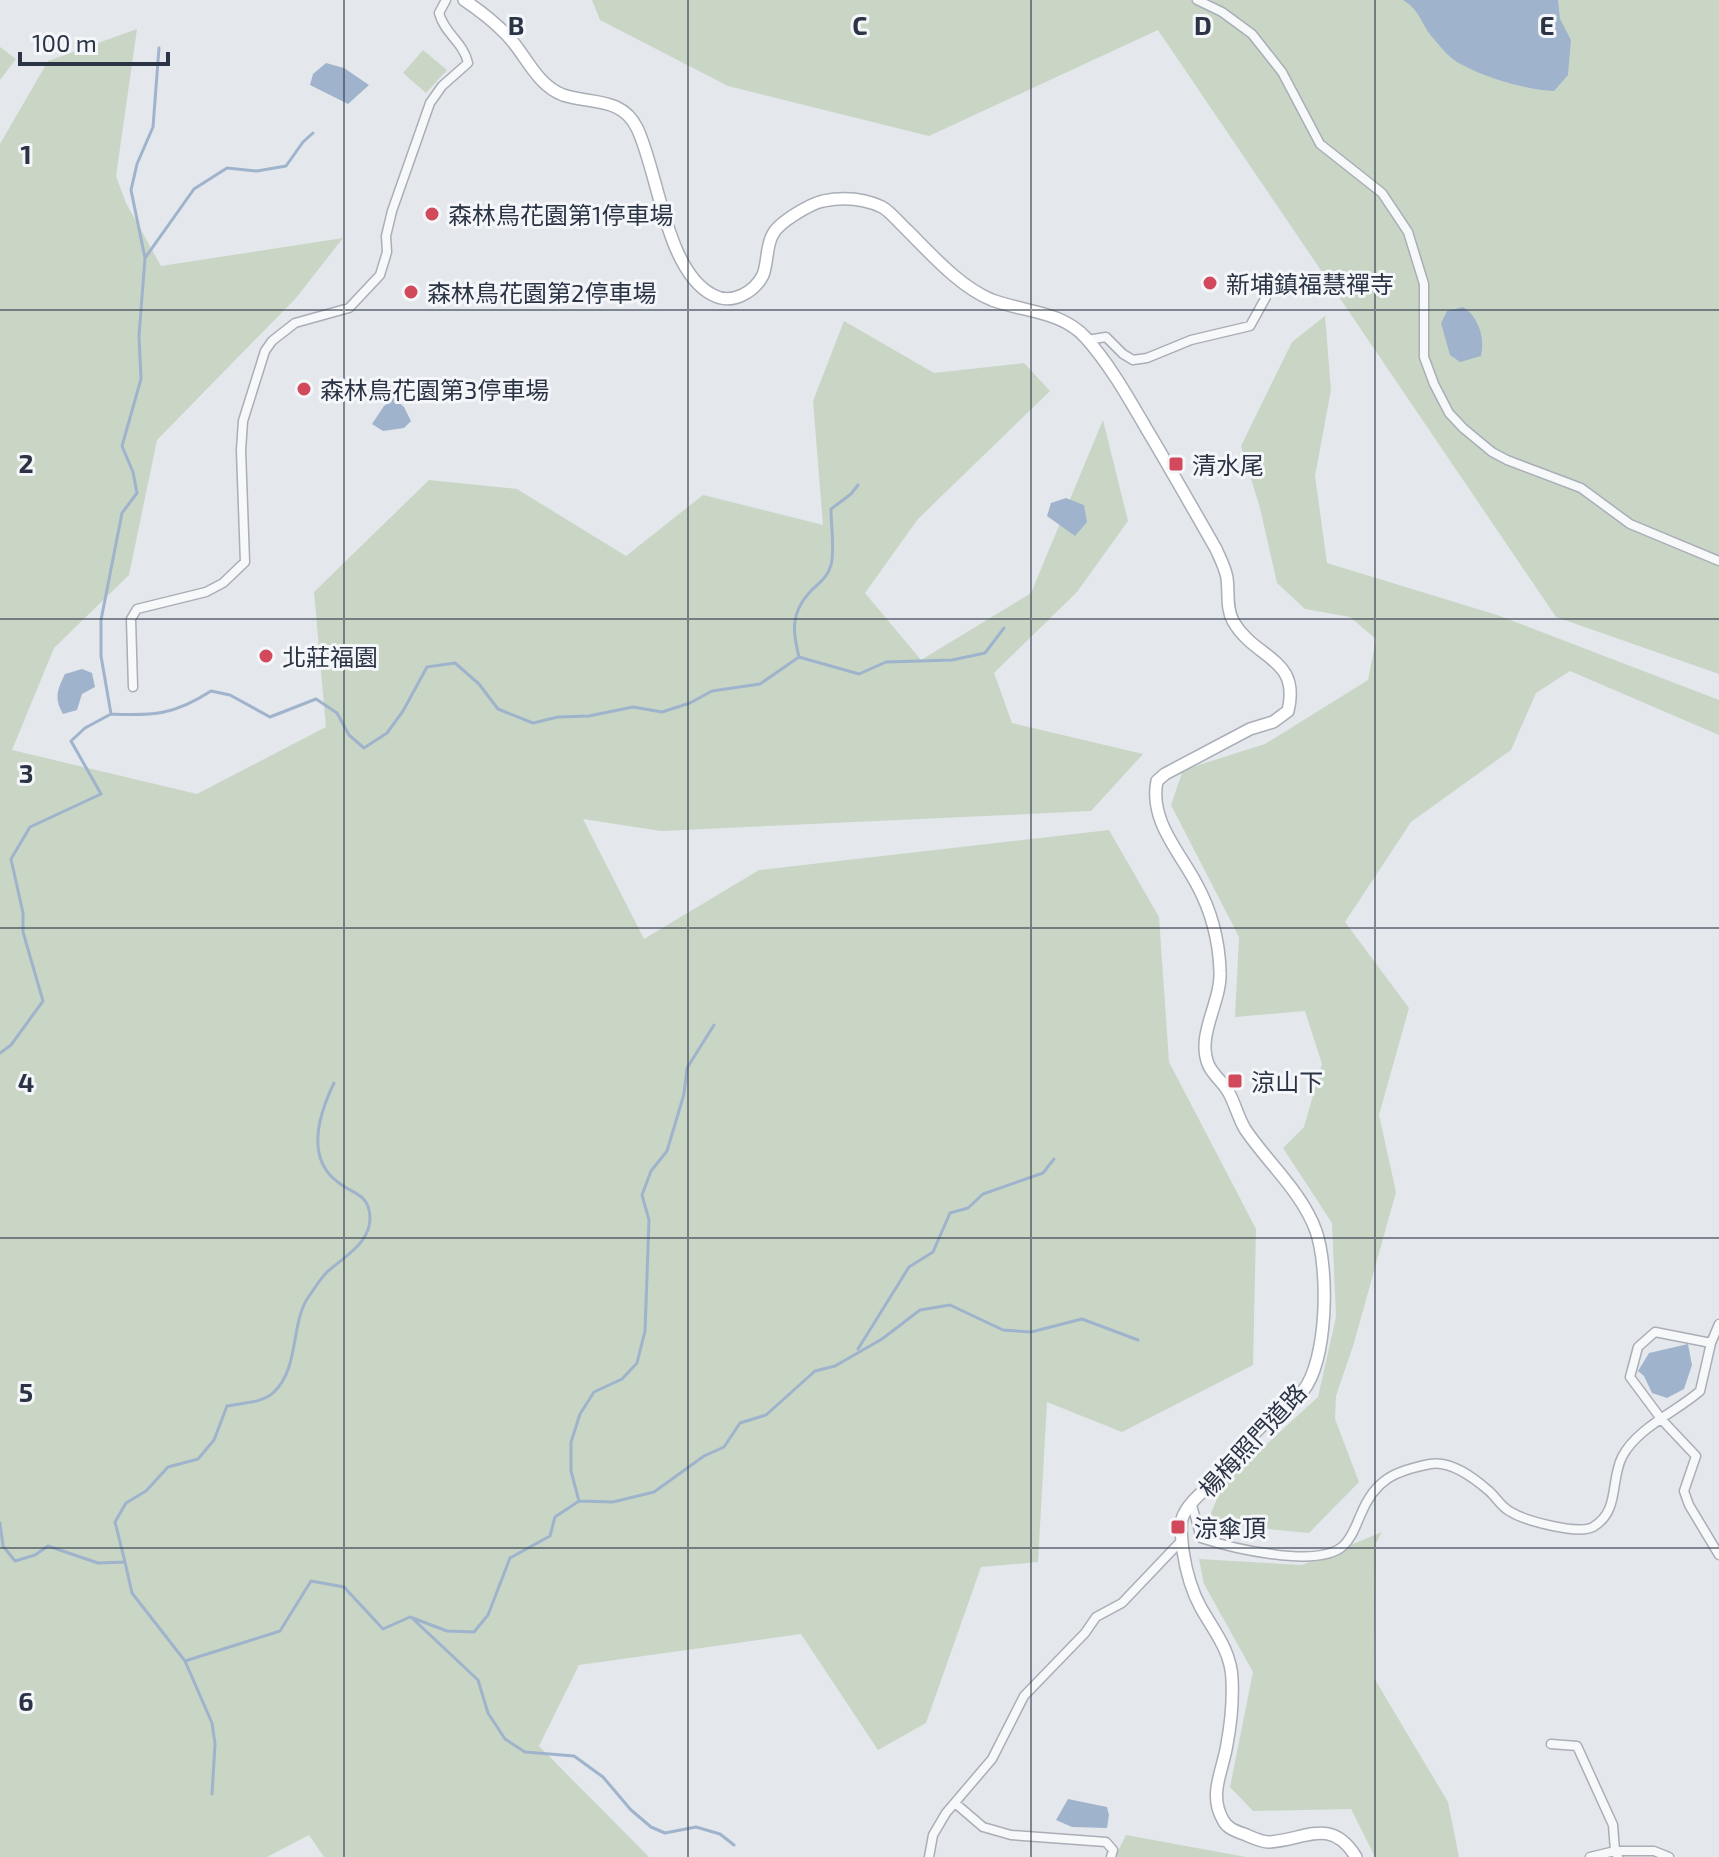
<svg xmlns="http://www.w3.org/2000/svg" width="1719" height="1857" font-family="'Exo 2','Noto Sans TC',sans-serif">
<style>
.green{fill:#c9d6c5}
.water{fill:#9fb4cc}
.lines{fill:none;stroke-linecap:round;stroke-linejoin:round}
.stream{stroke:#9fb4cc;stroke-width:3}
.street-casing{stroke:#a9aeb7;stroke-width:11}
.secondary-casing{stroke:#a9aeb7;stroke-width:14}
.street{stroke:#f7f8fa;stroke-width:8}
.secondary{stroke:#fff;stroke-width:11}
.grid{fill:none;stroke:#2b3445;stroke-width:2;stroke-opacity:0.55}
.poi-dot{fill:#d1495b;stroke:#f4f6f9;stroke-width:3}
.labels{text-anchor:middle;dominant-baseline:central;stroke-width:6;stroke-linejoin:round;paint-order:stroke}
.poi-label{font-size:24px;fill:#2b3445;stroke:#f4f6f9;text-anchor:start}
.street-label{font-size:24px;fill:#2b3445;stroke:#f4f6f9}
.grid-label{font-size:26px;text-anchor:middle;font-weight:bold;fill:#2b3445;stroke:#f4f6f9;stroke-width:6;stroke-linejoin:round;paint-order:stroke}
</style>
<rect width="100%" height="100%" fill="#e4e7ec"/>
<path class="green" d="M592 0H1719V674L1556 617 1158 30 929 136 728 86 600 20Z
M137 29 116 176 126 203 161 266 343 238 296 298 157 440 129 575 54 648 12 750 197 794 326 727 314 592 429 480 517 489 626 556 703 495 823 525 813 401 844 321 934 373 1024 363 1050 391 918 519 865 593 921 660 1031 593 1103 420 1128 521 1077 592 994 673 1012 723 1143 754 1091 811 661 831 583 819 644 939 759 870 1109 830 1159 917 1169 1062 1256 1229 1253 1365 1122 1432 1047 1402 1038 1562 981 1567 926 1723 878 1750 801 1634 579 1665 539 1746 649 1857H324L309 1835 267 1857H0V144L48 61Z
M0 47 16 59 0 80Z
M423 50 447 70 426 93 403 73Z
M1325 316 1331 390 1315 476 1327 563 1497 615 1719 700V735L1570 671 1536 693 1511 750 1411 822 1345 922 1409 1008 1379 1115 1396 1192 1354 1343 1336 1396 1335 1419 1359 1482 1309 1533 1207 1523 1223 1484 1318 1397 1336 1317 1332 1223 1283 1148 1304 1127 1322 1064 1305 1011 1235 1017 1239 937 1171 805 1183 770 1265 744 1368 680 1376 639 1350 617 1305 609 1277 583 1260 508 1241 446 1292 342Z
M1382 1532 1376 1543 1374 1678 1448 1802 1459 1857H1375L1351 1809 1253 1811 1230 1787 1253 1672 1204 1584 1199 1559 1302 1565Z
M1126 1835 1246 1857H1115Z"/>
<path class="water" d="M1403 0H1558L1560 19 1571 40 1568 75 1554 91C1526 90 1478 76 1454 60 1446 54 1439 45 1433 38 1420 23 1421 11 1403 0Z
M326 63 344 68 369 85 348 104 310 85 313 74Z
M1463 307C1479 317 1485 338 1481 356L1460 362 1450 355 1441 323 1447 311Z
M394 398 404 407 411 421 404 428 383 431 372 424 384 406Z
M1066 498 1084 505 1087 522 1075 536 1047 516 1051 503Z
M82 669 92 673 95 687 82 694 77 710 63 714C54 699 57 690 65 674Z
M1688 1344 1692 1365 1684 1389 1667 1398 1652 1393 1644 1376 1638 1371 1649 1353Z
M1068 1799 1107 1807 1109 1815 1107 1828 1072 1827 1056 1820Z"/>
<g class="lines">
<path class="stream" d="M145 258 131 190 137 164 153 127 159 48
M799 657C793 633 790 614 809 593 818 583 827 579 831 565 835 552 831 524 831 509L851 494 858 485
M111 714C153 716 174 715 211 691L230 695 270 717 316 699 337 713 349 735 364 748 387 733 403 711 427 667 455 663 479 684 498 709 533 723 558 717 589 716 633 707 662 712 690 703 712 691 760 684 799 657 859 674 886 662 952 660 985 653 1004 628
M0 1053 11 1045 43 1001 23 932V913L11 859 30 827 101 794 71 741 85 728 111 714 101 656V620L122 513 137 493 133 472 122 446 141 379 139 336 145 258 194 189 227 168 257 171 286 166 303 142 313 133
M858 1349 909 1267 933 1252 950 1213 968 1208 983 1194 1043 1173 1054 1159
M579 1501 571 1471V1442L580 1414 594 1392 622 1379 637 1363 645 1331 649 1220 642 1195 651 1171 667 1151 684 1094 687 1068 714 1025
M0 1523 3 1546 15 1561 35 1555 48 1546 98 1563 125 1562 132 1593 185 1661 280 1631 311 1581 344 1587 383 1629 410 1617 447 1631 474 1632 488 1615 510 1558 550 1536 555 1517 579 1501 613 1502 654 1492 704 1456 724 1447 740 1423 766 1415 815 1371 835 1366 882 1339 920 1310 950 1305 1003 1330 1031 1332 1082 1319 1138 1340
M125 1562 115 1522 126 1503 146 1491 168 1467 198 1459 214 1440 227 1406C242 1403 263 1403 274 1392 300 1367 290 1323 309 1296 315 1288 320 1279 327 1272 345 1256 376 1240 369 1210 366 1194 350 1192 339 1183 305 1159 319 1114 334 1083
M412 1618 478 1680 488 1713 505 1739 525 1752 574 1756 603 1777 631 1810 651 1827 665 1833 696 1827 720 1834 734 1845
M185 1661 212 1723 215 1744 212 1794"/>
<defs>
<path id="street" d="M1197 0 1222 12 1252 34 1282 72 1320 144 1382 193 1408 232 1424 284V357L1434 384 1449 413 1463 428 1492 452 1507 460 1581 488 1630 524 1719 561
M1087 340 1106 337 1123 354 1133 360 1147 358 1191 340 1250 326 1266 297
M133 687 131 619 137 609 206 592 223 583 245 562 241 450 243 421 265 351 272 341 295 323 349 308 380 275 387 252 386 236 392 211 430 103 442 86 468 63C464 43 444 33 439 13L446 0
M1711 1343 1655 1332 1638 1347 1630 1377 1662 1420 1696 1456 1684 1491 1689 1505 1719 1555
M1192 1505 1201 1538C1231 1548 1318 1569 1343 1546 1352 1538 1356 1525 1361 1514 1375 1480 1394 1471 1430 1464 1451 1460 1474 1478 1489 1491 1496 1497 1502 1508 1511 1512 1526 1521 1578 1535 1593 1527 1620 1511 1610 1481 1622 1457 1637 1428 1676 1412 1700 1391L1711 1343 1719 1324
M1551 1744 1577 1746 1613 1825 1615 1851 1590 1857
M955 1803 983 1827 1011 1835 1106 1842 1113 1850 1111 1857
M929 1857 933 1835 946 1813 992 1759 1024 1696 1085 1633 1096 1617 1122 1603 1182 1540
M1618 1857 1615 1851H1654L1669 1857"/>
<path id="secondary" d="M464 0C479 10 493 21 506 34 525 53 536 85 563 95 591 104 622 97 637 128 658 171 666 272 713 295 731 305 754 293 763 275 768 262 766 245 773 234 779 222 810 204 823 201 843 197 863 198 882 207 891 212 900 224 908 231 932 255 960 287 992 300 1024 312 1062 311 1086 338 1110 365 1128 397 1146 428 1170 468 1193 509 1216 549 1220 558 1225 567 1227 578 1229 593 1226 608 1233 621 1255 660 1301 657 1288 711L1273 722 1250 729 1165 774 1157 781C1149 820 1179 851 1196 883 1211 910 1219 940 1220 971 1222 1002 1195 1036 1209 1066 1214 1076 1224 1083 1229 1093 1235 1104 1238 1117 1245 1129 1267 1162 1302 1192 1316 1231 1329 1269 1328 1359 1303 1391 1296 1400 1286 1404 1278 1411 1269 1418 1262 1426 1254 1434 1243 1445 1236 1459 1226 1470 1214 1483 1187 1501 1182 1519 1180 1528 1182 1542 1183 1551 1186 1571 1191 1590 1201 1608 1214 1631 1231 1651 1232 1679 1233 1700 1231 1723 1227 1744 1223 1771 1208 1794 1223 1820 1227 1828 1235 1831 1244 1834 1251 1837 1261 1842 1269 1842 1305 1840 1331 1816 1356 1857"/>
</defs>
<use href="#street" class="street-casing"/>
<use href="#secondary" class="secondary-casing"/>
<use href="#street" class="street"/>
<use href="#secondary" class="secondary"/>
</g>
<path class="grid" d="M344 0V1857M688 0V1857M1031 0V1857M1375 0V1857M0 310H1719M0 619H1719M0 928H1719M0 1238H1719M0 1548H1719"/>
<g class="poi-dot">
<circle cx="432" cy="214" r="8"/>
<circle cx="1210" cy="283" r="8"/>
<circle cx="411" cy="292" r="8"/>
<circle cx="304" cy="389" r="8"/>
<rect x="1168" y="456" width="16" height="16" rx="4"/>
<circle cx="266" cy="656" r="8"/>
<rect x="1227" y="1073" width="16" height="16" rx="4"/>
<rect x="1170" y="1519" width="16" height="16" rx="4"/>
</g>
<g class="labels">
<g class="poi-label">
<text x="448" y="214">森林鳥花園第1停車場</text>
<text x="1226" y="283">新埔鎮福慧禪寺</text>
<text x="427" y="292">森林鳥花園第2停車場</text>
<text x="320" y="389">森林鳥花園第3停車場</text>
<text x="1192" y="464">清水尾</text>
<text x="282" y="656">北莊福園</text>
<text x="1251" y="1081">涼山下</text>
<text x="1194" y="1527">涼傘頂</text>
</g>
<g class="street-label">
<text transform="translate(1252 1440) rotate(-47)">楊梅照門道路</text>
</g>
</g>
<g class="grid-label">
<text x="516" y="35">B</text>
<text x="860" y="35">C</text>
<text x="1203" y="35">D</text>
<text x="1547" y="35">E</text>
<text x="26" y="164">1</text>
<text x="26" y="473">2</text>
<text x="26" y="783">3</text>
<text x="26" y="1092">4</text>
<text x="26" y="1402">5</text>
<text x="26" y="1711">6</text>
</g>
<path d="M20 52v12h148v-12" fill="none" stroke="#2b3445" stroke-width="4"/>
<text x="32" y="52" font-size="24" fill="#2b3445" stroke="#f4f6f9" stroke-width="6" paint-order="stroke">100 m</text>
</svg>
